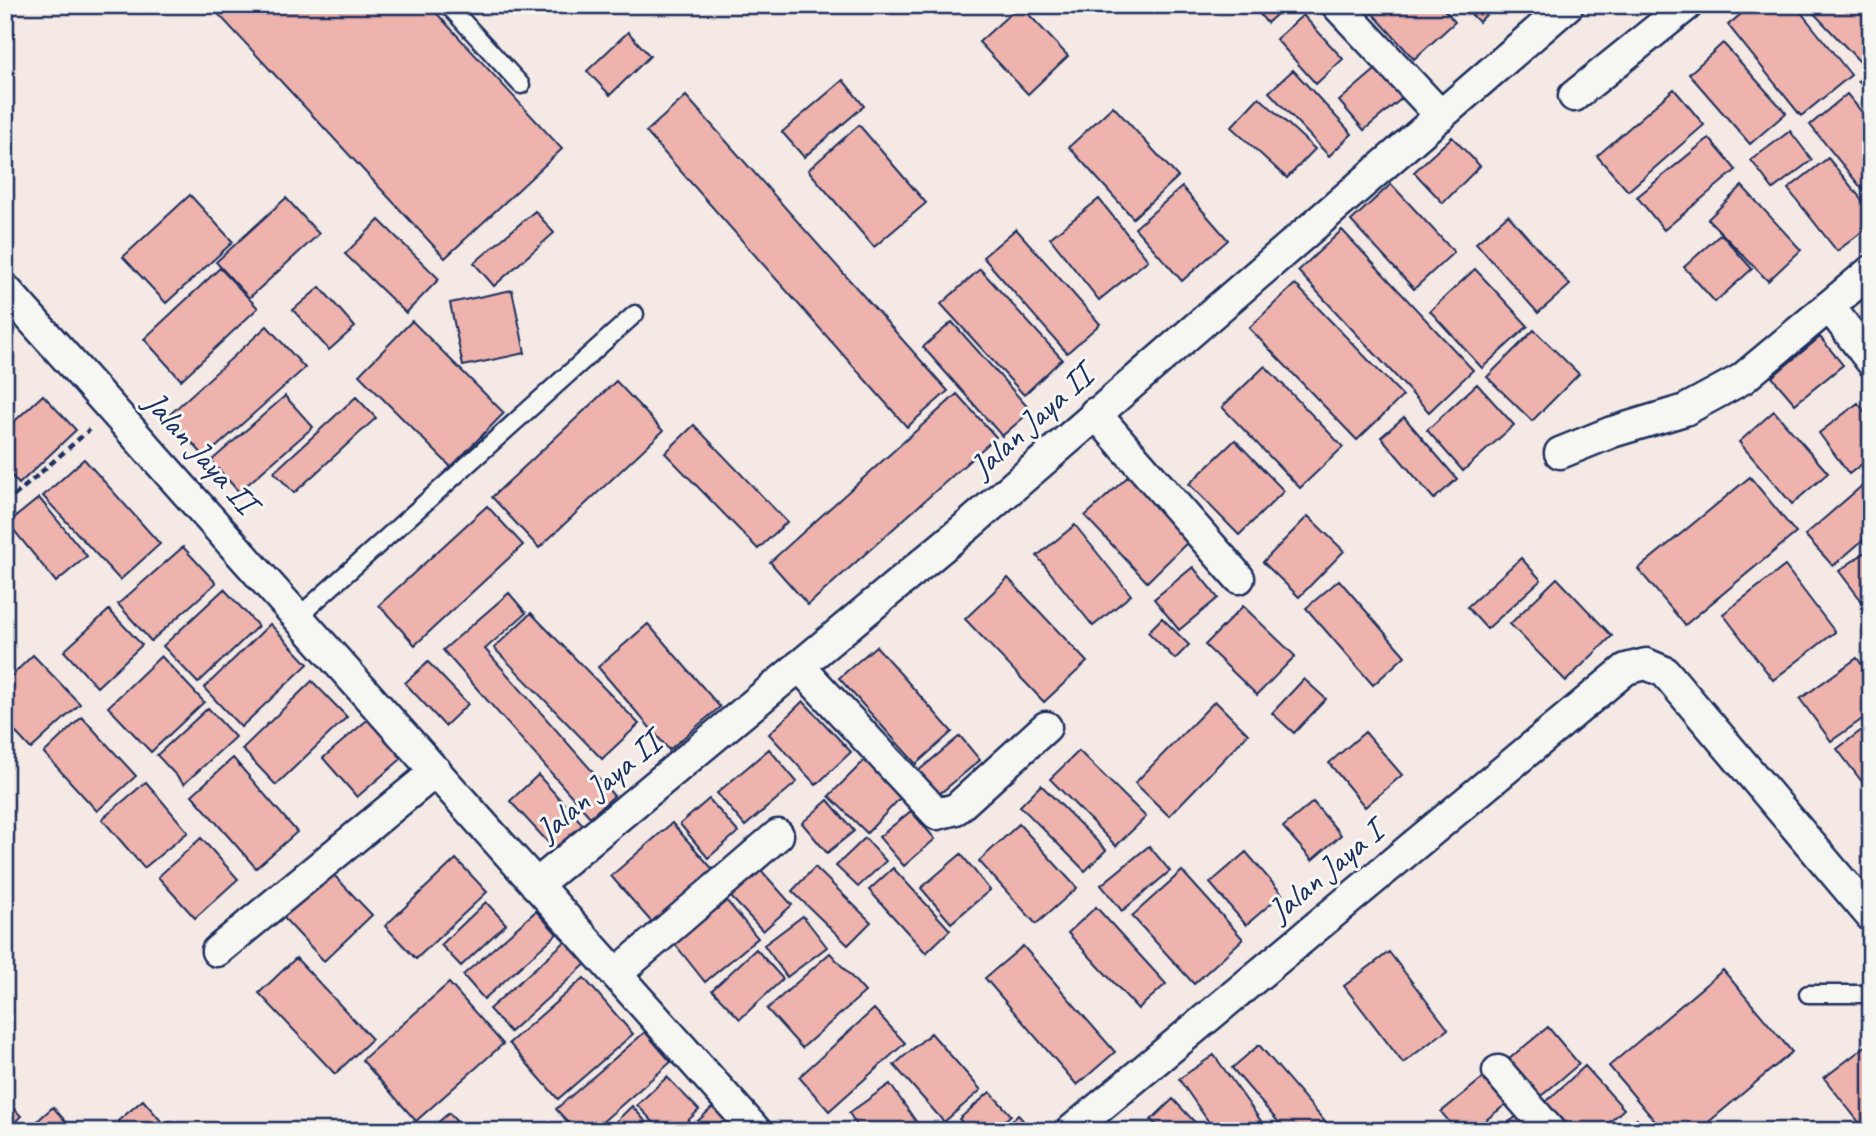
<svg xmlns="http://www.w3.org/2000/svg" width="1876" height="1136" font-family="Caveat,sans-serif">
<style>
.building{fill:#eeb3ac;stroke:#1b2f5e;stroke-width:2}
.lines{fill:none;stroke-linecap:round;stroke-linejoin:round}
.service-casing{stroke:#1b2f5e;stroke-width:21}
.minor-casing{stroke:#1b2f5e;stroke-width:35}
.path{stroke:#1b2f5e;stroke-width:4.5;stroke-dasharray:7 5;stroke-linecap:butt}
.service{stroke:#f6f6f2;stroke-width:16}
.minor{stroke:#f6f6f2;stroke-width:30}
.labels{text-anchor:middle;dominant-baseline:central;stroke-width:6;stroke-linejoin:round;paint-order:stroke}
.street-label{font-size:33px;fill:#1b2f5e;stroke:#f6f6f2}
</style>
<rect width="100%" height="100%" fill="#f4e9e4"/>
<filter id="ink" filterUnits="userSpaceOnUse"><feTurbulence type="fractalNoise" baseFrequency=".0143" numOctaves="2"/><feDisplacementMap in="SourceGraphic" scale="14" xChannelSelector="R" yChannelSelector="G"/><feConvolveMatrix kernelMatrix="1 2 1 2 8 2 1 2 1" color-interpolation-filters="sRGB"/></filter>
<g filter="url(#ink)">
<path class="building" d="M210 5H429L562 149 445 258Z
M1020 5 1068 56 1028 94 979 42Z
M1252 5H1287L1267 23Z
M1365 5H1440L1455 22 1414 59Z
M1462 5H1496L1479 22Z
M1752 5H1795L1851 75 1801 116 1728 25Z
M1806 5H1871V56L1862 64Z
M1303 15 1343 59 1316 84 1276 39Z
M628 32 650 56 610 95 587 71Z
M1723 43 1786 113 1750 144 1689 74Z
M1382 64 1407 94 1364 130 1339 101Z
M1871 69V96L1858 81Z
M1293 70 1352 134 1329 156 1269 92Z
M843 80 864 106 804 157 782 132Z
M1674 89 1704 125 1628 191 1597 156Z
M1847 94 1871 123V191L1867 195 1810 125Z
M686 96 948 391 907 427 646 132Z
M1259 97 1315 149 1287 178 1231 127Z
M1113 106 1178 177 1133 218 1069 147Z
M859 125 926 203 874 247 808 170Z
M1790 131 1812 160 1773 189 1751 160Z
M1452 137 1480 166 1443 203 1414 172Z
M1709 138 1736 170 1664 230 1637 197Z
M1828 158 1871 211V225L1837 251 1788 189Z
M1391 184 1454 252 1414 289 1351 221Z
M1742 186 1801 250 1768 281 1708 219Z
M1182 187 1228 240 1182 281 1135 228Z
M190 195 233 242 166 303 123 257Z
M286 198 319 234 249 298 216 262Z
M1099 199 1148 260 1099 300 1050 238Z
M535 211 554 233 494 286 474 263Z
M1508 215 1570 285 1538 313 1476 243Z
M379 220 439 279 406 313 345 254Z
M1016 229 1100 324 1067 353 983 257Z
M1342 230 1473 370 1429 412 1298 271Z
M1721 234 1752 269 1715 302 1684 267Z
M220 268 258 308 181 380 144 339Z
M980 269 1062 359 1024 395 941 304Z
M1475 269 1528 326 1482 368 1430 311Z
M1295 284 1403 396 1357 440 1249 328Z
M320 287 355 327 329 350 293 310Z
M512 290 525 353 463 366 450 303Z
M412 321 504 413 451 467 359 375Z
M952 322 1031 411 1002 436 923 347Z
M267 326 305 368 205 457 168 416Z
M1534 330 1579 374 1532 421 1487 377Z
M1820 337 1843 365 1795 404 1772 377Z
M1265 366 1343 447 1300 488 1222 407Z
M616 381 663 431 539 548 492 497Z
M1477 384 1514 425 1463 471 1427 430Z
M957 394 996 437 808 605 770 562Z
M43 395 76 430 19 484 5 469V430Z
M285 396 313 427 239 492 211 461Z
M356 397 376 418 294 493 274 472Z
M1858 403 1871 420V457L1849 474 1819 433Z
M1774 411 1828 473 1792 504 1739 442Z
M1404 417 1457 479 1434 499 1381 437Z
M694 425 787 522 758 549 665 453Z
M1235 440 1284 491 1239 535 1189 484Z
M84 459 160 544 120 580 43 496Z
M1133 472 1194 536 1147 582 1085 516Z
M1750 477 1796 533 1685 625 1638 569Z
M1871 478V533L1833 566 1805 535Z
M39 498 87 556 56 582 8 523Z
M487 506 523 545 415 645 379 605Z
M1308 516 1344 551 1299 597 1263 562Z
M1075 525 1131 595 1093 626 1037 556Z
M183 547 216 583 151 641 118 604Z
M1871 548V605L1867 608 1839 571Z
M1521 558 1541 580 1487 629 1467 607Z
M1785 566 1835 632 1773 680 1723 614Z
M1193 567 1218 598 1179 630 1154 599Z
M1008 578 1087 662 1044 702 965 619Z
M1557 578 1612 636 1566 681 1510 624Z
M1339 580 1405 656 1373 685 1306 608Z
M224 589 258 626 198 683 163 646Z
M509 593 526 613 485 649 614 796 590 817 443 650Z
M1243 606 1295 656 1257 695 1205 645Z
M109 610 142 645 97 687 64 651Z
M531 613 639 724 602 759 494 648Z
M1162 618 1189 645 1175 659 1148 632Z
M270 624 308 664 241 727 204 688Z
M648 624 720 707 669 750 598 667Z
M876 646 952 732 916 764 839 678Z
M33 655 80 704 31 749 5 721V682Z
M161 656 204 702 151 752 108 707Z
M1857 658 1871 678V713L1831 741 1800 699Z
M428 662 468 704 445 726 405 683Z
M1304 679 1326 699 1294 733 1272 713Z
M312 681 347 717 276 785 242 749Z
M803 701 851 752 816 785 769 734Z
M1215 701 1248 734 1169 816 1135 783Z
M208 708 235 737 184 784 157 755Z
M373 715 407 754 357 797 323 758Z
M82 717 136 776 97 811 44 753Z
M1871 723V784L1866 787 1837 749Z
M1365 732 1402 775 1365 807 1329 763Z
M960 736 980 760 937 796 917 772Z
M769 749 797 782 745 826 717 793Z
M1079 751 1146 817 1116 846 1050 779Z
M233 758 297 832 256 868 192 795Z
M865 760 902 796 867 833 829 796Z
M538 775 586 828 558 853 510 801Z
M146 782 188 832 144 868 102 819Z
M1041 785 1106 850 1085 871 1020 806Z
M709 799 738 832 708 858 680 824Z
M828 800 854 831 827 853 802 823Z
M1313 802 1341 835 1312 860 1283 827Z
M911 811 935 839 904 866 879 837Z
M672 823 716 873 655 926 611 876Z
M1019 824 1077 888 1036 924 979 861Z
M201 838 238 879 195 918 158 877Z
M865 838 886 861 858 887 836 866Z
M1149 846 1170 871 1122 911 1101 885Z
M1246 852 1282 894 1246 925 1210 883Z
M961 854 990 890 951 923 921 888Z
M456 859 487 892 416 959 385 926Z
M815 867 871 922 848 945 792 891Z
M893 868 950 930 926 953 869 890Z
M760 869 792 905 763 931 731 897Z
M1182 871 1243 939 1194 984 1132 916Z
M331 872 372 915 324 961 283 917Z
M726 900 758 938 705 982 674 943Z
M486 902 506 924 461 966 441 945Z
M1096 907 1166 984 1138 1009 1068 933Z
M536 911 557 934 484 999 463 975Z
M803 916 827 947 787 977 764 945Z
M567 940 587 963 510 1032 489 1009Z
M1023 946 1115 1052 1077 1085 985 978Z
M756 949 783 979 740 1019 712 990Z
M1389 952 1448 1029 1403 1063 1344 986Z
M830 953 865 992 802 1048 767 1009Z
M296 958 372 1039 335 1074 259 993Z
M1723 970 1792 1052 1698 1131H1663L1609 1066Z
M584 978 633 1034 558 1099 509 1043Z
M449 983 503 1044 416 1121 362 1060Z
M874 1009 905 1043 829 1111 799 1077Z
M1548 1027 1579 1064 1534 1102 1503 1064Z
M645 1032 671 1062 592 1131H576L556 1109Z
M931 1033 981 1090 944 1122 894 1065Z
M1871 1042V1131H1866L1824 1078Z
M1259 1045 1333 1131H1286L1232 1068Z
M1214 1055 1261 1121 1246 1131H1215L1179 1079Z
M1585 1066 1624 1109 1600 1131H1560L1539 1108Z
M1488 1074 1510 1101 1472 1131H1457L1441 1112Z
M667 1077 699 1110 677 1131H662L637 1105Z
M890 1084 922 1130V1131H861L849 1113Z
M990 1092 1011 1115 993 1131H969L959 1119Z
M1173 1099 1203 1131H1162L1151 1120Z
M5 1100 21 1116 6 1131H5Z
M143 1100 161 1121 149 1131H126L118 1121Z
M632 1106 654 1131H606Z
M53 1107 74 1131H26Z
M713 1107 735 1131H687Z
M449 1113 465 1131H428Z
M1520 1114 1531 1131H1497Z
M1018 1115 1033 1131H1002Z
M1637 1119 1645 1131H1620Z
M170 1121 179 1131H159Z"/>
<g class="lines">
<defs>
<path id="service" d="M448 5 521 85
M298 617 635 314
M1808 994H1871"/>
<path id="minor" d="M1337 5 1441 116
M1574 96 1687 5
M5 289 756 1131
M1829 306 1871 361
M1095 413 1239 578
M1560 453 1612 432 1685 410 1742 379 1871 271
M799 666 937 814 956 809 1046 727
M536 885 970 524 1568 5
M217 951 436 771
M616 974 778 835
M1498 1071 1550 1131
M1071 1131 1626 669 1646 664 1665 672 1871 916"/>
</defs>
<use href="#service" class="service-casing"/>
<use href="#minor" class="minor-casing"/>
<path class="path" d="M5 504 89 430"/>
<use href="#service" class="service"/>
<use href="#minor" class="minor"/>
</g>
</g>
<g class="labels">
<g class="street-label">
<text transform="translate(1031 421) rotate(-42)">Jalan Jaya II</text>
<text transform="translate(201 452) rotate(48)">Jalan Jaya II</text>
<text transform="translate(598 786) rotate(-40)">Jalan Jaya II</text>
<text transform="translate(1325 871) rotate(-40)">Jalan Jaya I</text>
</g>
</g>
<rect width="1876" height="1136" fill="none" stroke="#f6f6f2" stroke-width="28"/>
<rect x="14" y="14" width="1848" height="1108" fill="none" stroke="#1b2f5e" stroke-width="2.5" filter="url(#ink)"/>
</svg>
